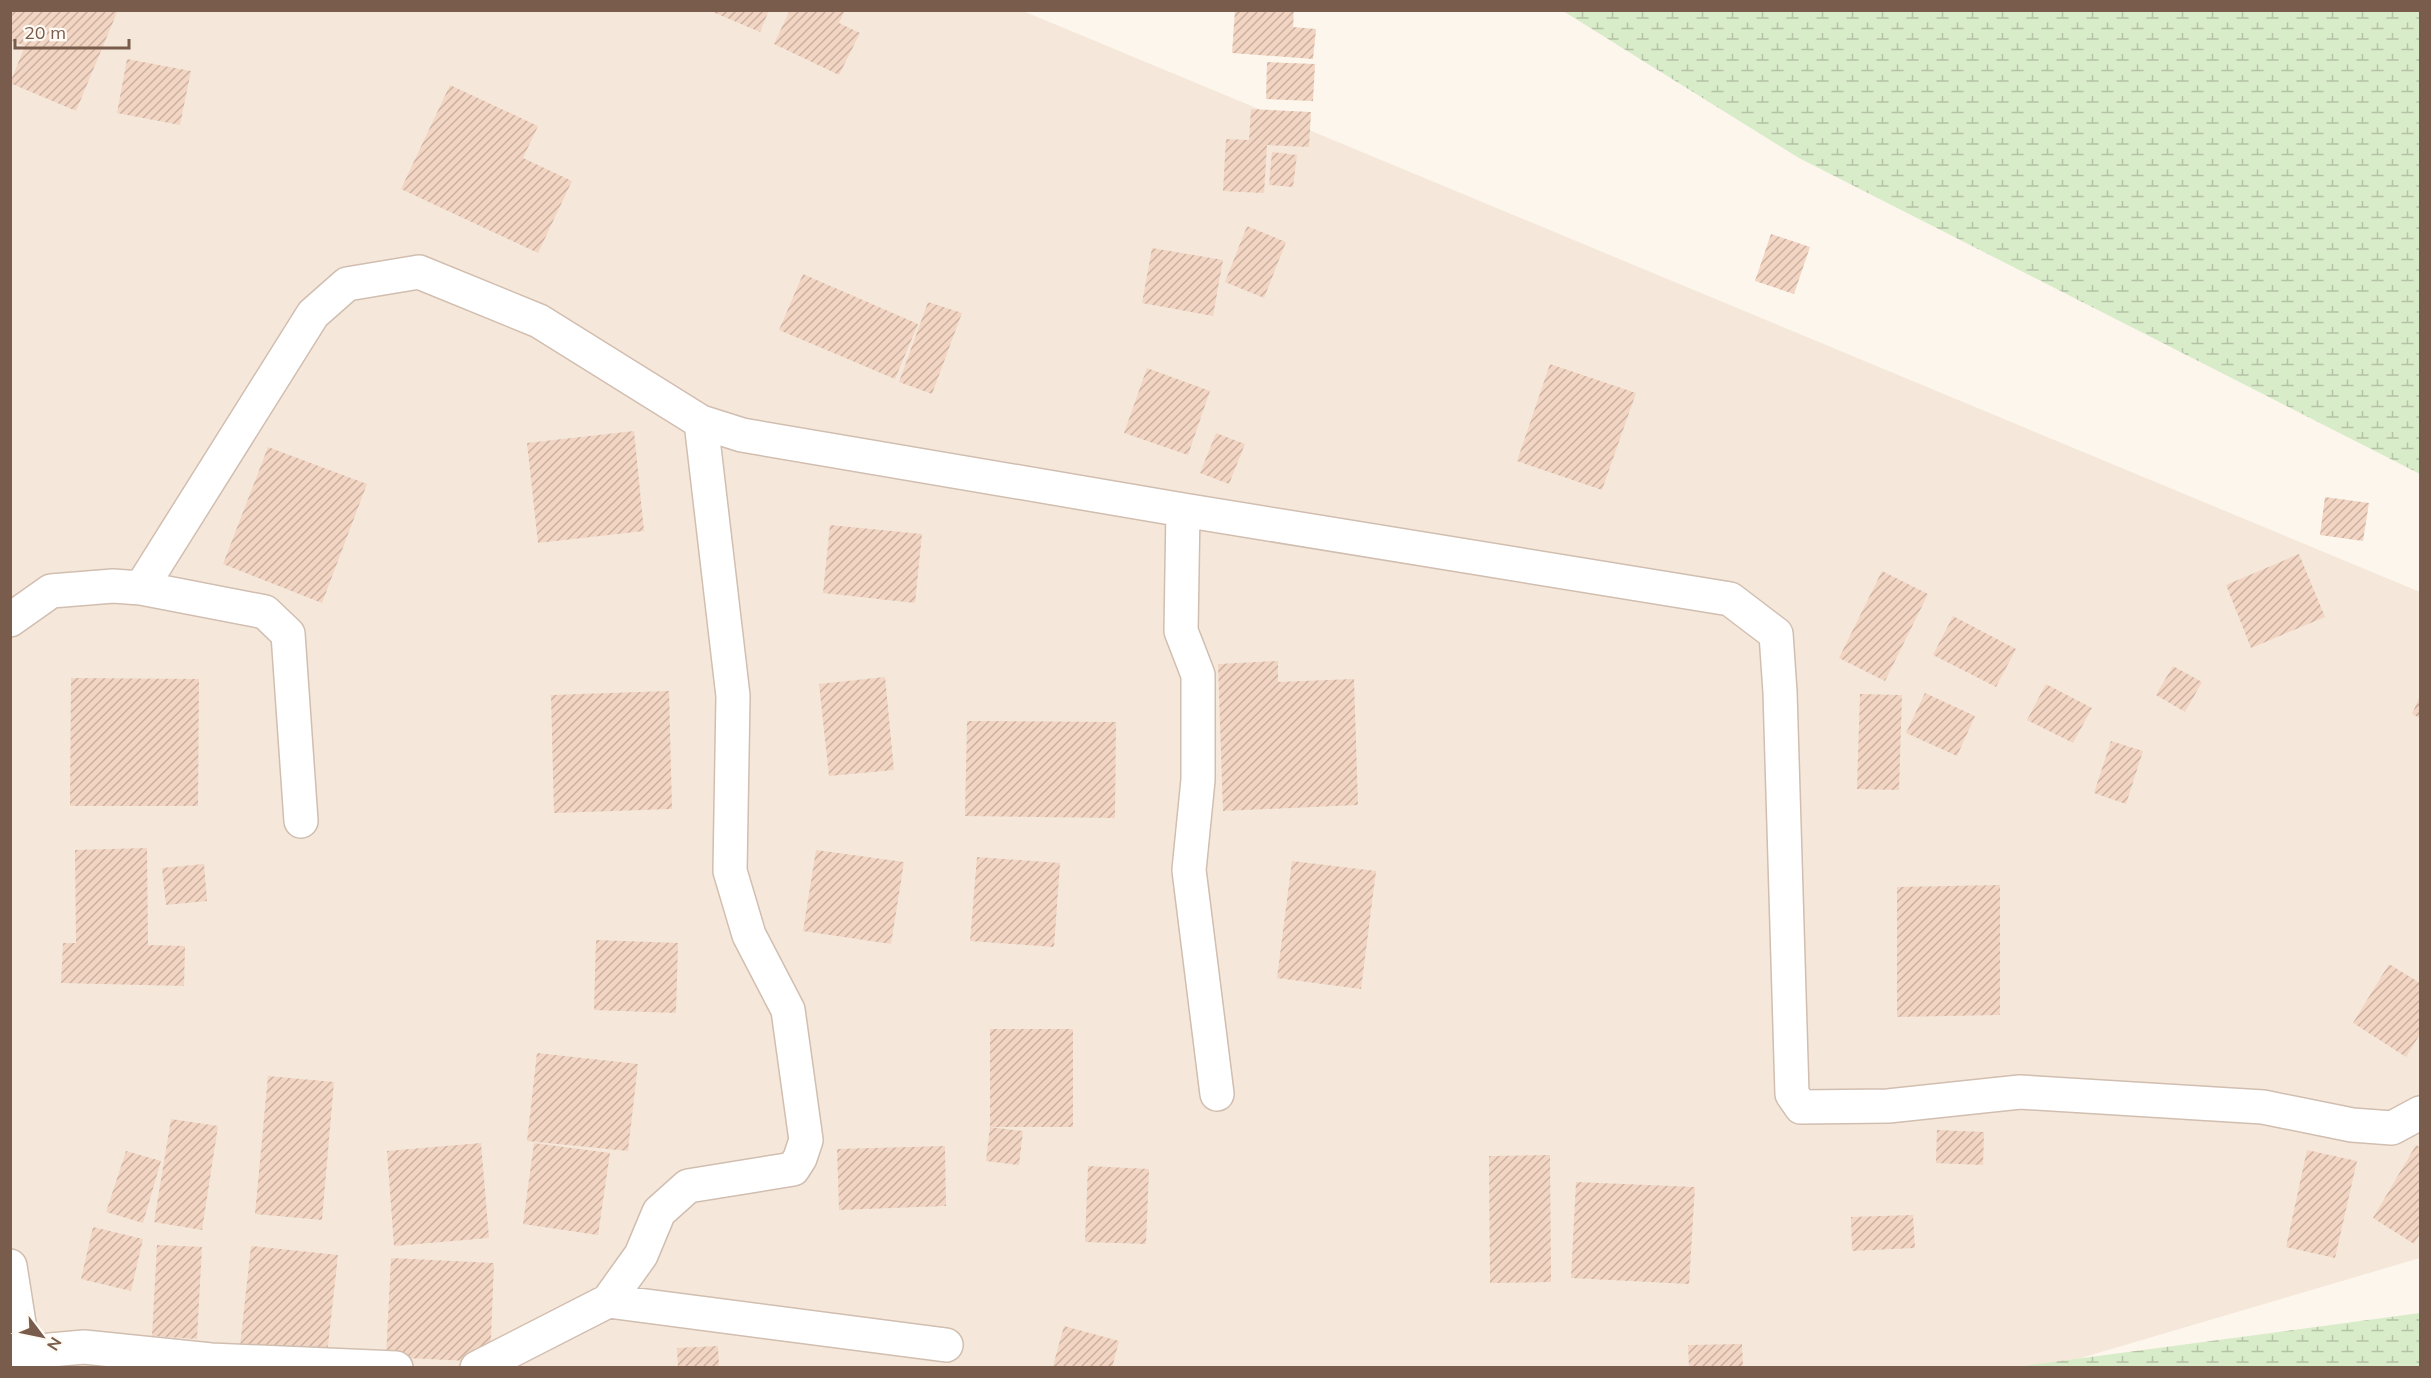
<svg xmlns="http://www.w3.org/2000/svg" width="2431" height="1378" font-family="Mulish,sans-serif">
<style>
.residential{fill:#f5e8da}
.wetland{fill:url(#wetland-marsh)}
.building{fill:url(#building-hatch)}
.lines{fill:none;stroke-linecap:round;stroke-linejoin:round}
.minor-casing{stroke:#d1beb0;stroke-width:36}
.minor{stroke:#fff;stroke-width:33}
</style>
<defs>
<pattern id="wetland-marsh" width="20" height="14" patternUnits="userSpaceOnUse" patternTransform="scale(1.5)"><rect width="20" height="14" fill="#d8ecc9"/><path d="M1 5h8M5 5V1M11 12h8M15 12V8" fill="none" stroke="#b4c2a5"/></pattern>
<pattern id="building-hatch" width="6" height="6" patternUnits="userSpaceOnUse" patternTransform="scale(1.5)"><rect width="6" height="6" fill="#f3d5c3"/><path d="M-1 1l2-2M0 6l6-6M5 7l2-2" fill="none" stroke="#cab0a1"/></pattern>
</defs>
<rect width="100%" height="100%" fill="#fdf6ec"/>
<path class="residential" d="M10 11H1023L2420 592V1258L2047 1368 11 1367Z"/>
<path class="wetland" d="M1563 11H2420V474L1799 158Z
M2420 1313V1367H2016Z"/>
<path class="building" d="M10 10H118L76 111 10 83 25 46 10 40Z
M708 10H769L760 32Z
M790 10H845L839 23 860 33 839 75 774 44Z
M1235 10H1294L1293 27 1316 29 1313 59 1232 53Z
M127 59 191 71 180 125 117 113Z
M1267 62 1315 64 1313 101 1266 99Z
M450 85 538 126 523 158 572 181 538 253 401 189Z
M1251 109 1311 112 1309 147 1267 145 1264 193 1223 191 1226 139 1249 140Z
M1272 152 1297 155 1293 187 1269 185Z
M1247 226 1286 242 1264 298 1225 282Z
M1771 234 1810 247 1794 294 1755 281Z
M1152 248 1223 260 1213 316 1142 303Z
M803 274 918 324 895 379 779 330Z
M928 302 962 313 932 394 899 382Z
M1550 364 1636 393 1602 490 1517 461Z
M1147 368 1210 391 1188 455 1124 433Z
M634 431 644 531 538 543 527 443Z
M1216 433 1245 444 1229 484 1200 473Z
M268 447 367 484 322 603 223 564Z
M2325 497 2369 503 2363 541 2320 535Z
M830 525 922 534 915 603 823 593Z
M2299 554 2325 617 2251 648 2226 585Z
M1882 571 1928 594 1885 681 1839 658Z
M1953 616 2016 649 1996 687 1933 655Z
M1278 661V682L1354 679 1358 805 1223 811 1218 664Z
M2173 666 2202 682 2185 712 2156 695Z
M885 677 894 770 829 776 819 684Z
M71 678 199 679 198 806H70Z
M2046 684 2092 708 2073 743 2027 720Z
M669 691 672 809 554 813 551 695Z
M1925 693 1975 716 1957 756 1906 733Z
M1860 694 1902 695 1899 790 1857 789Z
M2420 696V718L2412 714Z
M967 721 1116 722 1115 818 965 816Z
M2111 741 2143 751 2126 804 2094 793Z
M147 848 148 945 185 946 184 986 61 983 63 943H76L75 850Z
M816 850 904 862 891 944 803 931Z
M977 857 1060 863 1054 947 970 941Z
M1292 861 1376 871 1361 989 1277 978Z
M204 864 207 901 166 905 162 868Z
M2000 885V1015L1897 1017V887Z
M596 940 678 943 676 1013 594 1010Z
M2389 964 2420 983V1034L2406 1057 2353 1023Z
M990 1029H1073V1127H990Z
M537 1053 638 1064 628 1151 527 1141Z
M268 1076 334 1082 322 1220 255 1214Z
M171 1119 218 1126 202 1230 154 1222Z
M990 1127 1023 1131 1019 1165 986 1161Z
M1937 1130 1984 1132 1983 1165 1936 1163Z
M481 1143 489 1238 394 1246 387 1151Z
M534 1143 610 1153 598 1235 523 1224Z
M2416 1145 2420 1147V1233L2414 1244 2373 1218Z
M945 1146 946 1206 839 1210 837 1149Z
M2307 1150 2357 1161 2335 1258 2286 1247Z
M126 1151 161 1161 143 1223 106 1212Z
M1550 1155 1551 1282 1490 1283 1489 1156Z
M1088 1166 1149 1169 1146 1244 1085 1242Z
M1576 1182 1695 1187 1689 1284 1571 1278Z
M1913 1215 1915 1248 1852 1251 1851 1217Z
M93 1227 143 1239 131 1291 81 1279Z
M157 1245 202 1247 197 1339 152 1336Z
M251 1246 338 1255 327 1355 240 1346Z
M391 1258 494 1263 490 1362 386 1357Z
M1064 1326 1119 1341 1112 1368H1060L1053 1366Z
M1742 1344 1743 1368H1689L1688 1345Z
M718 1346 719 1368H678L677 1348Z"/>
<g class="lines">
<defs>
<path id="minor" d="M1183 510 1181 631 1198 675V780L1189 870 1217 1094
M141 588 265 612 288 634 301 821
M10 620 51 591 113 586 141 588 313 314 347 284 419 272 539 321 701 422 742 435 1183 510 1730 599 1776 634 1780 692 1792 1094 1801 1107 1888 1106 2020 1092 2263 1107 2352 1125 2392 1128 2420 1113
M10 1266 24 1355 22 1368
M608 1301 946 1345
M24 1355 50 1350 84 1347 211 1360 396 1368
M477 1368 608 1301 641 1255 659 1212 688 1186 793 1169 800 1158 806 1140 788 1010 749 935 730 871 733 696 701 422"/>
</defs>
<use href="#minor" class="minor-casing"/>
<use href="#minor" class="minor"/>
</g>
<rect width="2431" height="1378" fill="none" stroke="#7a5c4d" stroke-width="24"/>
<g transform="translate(42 1336) rotate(122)" stroke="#fffaf3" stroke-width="4.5" paint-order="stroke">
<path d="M0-4.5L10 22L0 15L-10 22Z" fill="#7a5c4d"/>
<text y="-9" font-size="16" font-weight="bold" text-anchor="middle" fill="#7a5c4d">N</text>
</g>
<path d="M15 39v9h114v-9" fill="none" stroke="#7a5c4d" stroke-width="3"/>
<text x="24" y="39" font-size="18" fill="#7a5c4d" stroke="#fffaf3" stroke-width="4.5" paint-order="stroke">20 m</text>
</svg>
